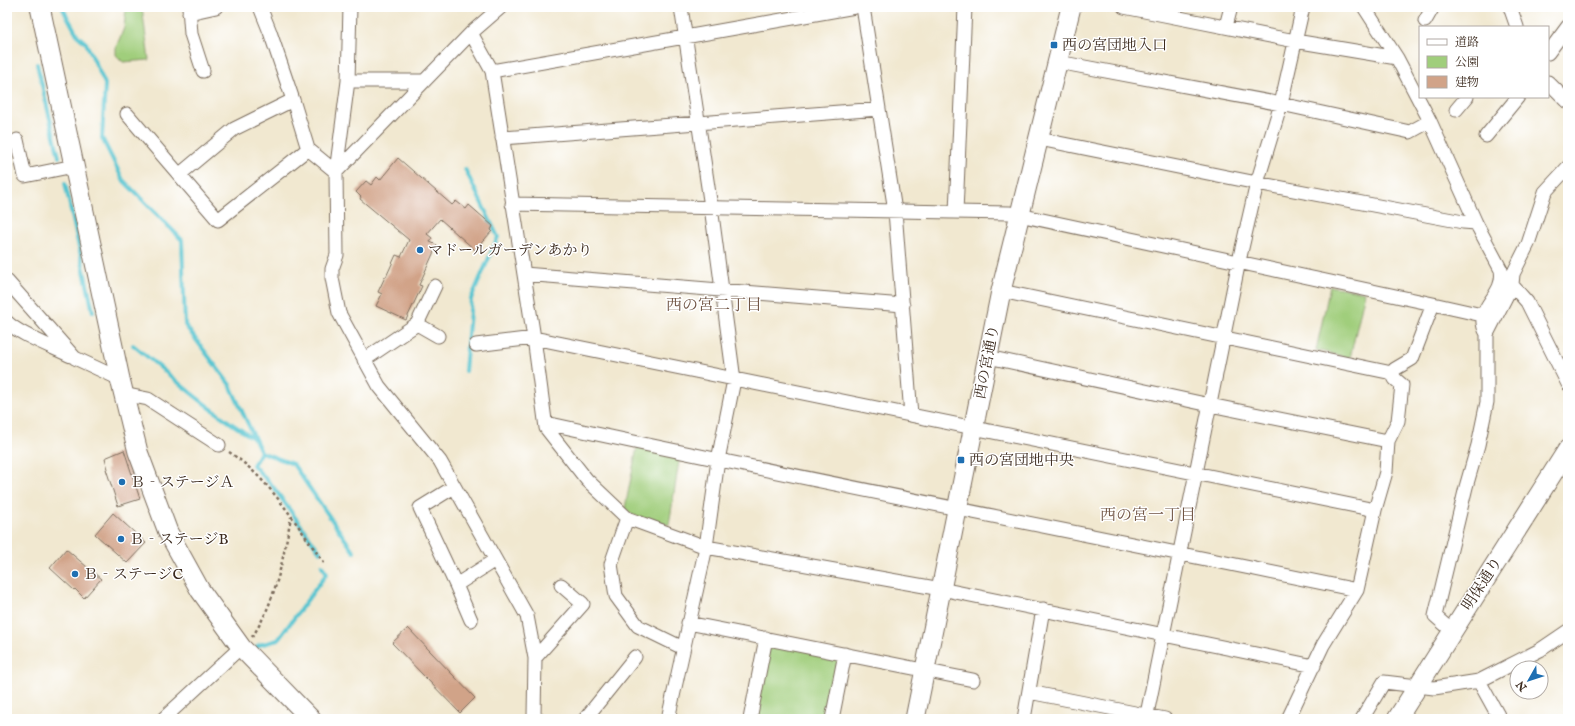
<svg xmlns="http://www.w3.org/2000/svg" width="1575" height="726" font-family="'IM FELL English','Noto Serif JP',serif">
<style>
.green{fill:#a0ce7c;stroke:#6e7c4d}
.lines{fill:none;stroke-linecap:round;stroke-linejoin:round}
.stream{stroke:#58c5d0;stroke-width:4}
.building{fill:#d1a388}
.street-casing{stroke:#7b6c5c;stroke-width:15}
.secondary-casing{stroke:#7b6c5c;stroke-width:21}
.path{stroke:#7b6c5c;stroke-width:2.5;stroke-dasharray:3 3;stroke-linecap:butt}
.street{stroke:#fff;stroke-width:13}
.secondary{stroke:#fff;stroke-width:19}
.poi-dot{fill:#1f6fb2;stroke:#fff;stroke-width:1.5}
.labels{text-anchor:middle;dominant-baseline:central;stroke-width:3;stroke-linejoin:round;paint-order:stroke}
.poi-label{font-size:15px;fill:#3b2a1e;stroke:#fff;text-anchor:start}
.street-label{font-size:15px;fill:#3b2a1e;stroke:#fff}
.neighbourhood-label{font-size:16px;fill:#705443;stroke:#fff}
</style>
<rect width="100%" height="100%" fill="#fff"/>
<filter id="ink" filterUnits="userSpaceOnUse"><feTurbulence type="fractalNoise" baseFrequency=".025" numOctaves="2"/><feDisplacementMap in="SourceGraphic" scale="8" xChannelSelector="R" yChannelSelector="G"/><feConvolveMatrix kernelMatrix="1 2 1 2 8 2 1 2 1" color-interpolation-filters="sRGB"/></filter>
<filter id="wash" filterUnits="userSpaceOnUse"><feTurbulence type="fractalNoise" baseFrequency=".012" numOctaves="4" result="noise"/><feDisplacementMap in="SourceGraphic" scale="16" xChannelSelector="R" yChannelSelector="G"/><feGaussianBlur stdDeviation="0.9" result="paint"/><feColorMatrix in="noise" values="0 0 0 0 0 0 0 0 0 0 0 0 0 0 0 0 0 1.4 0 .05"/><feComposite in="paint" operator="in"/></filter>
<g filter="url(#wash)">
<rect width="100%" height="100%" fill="#f1e8d0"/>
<path class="green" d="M142 7 149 60 123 62 116 55V47L124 28 126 8Z
M1330 286 1365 292 1350 358 1316 350Z
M637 447 680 455 669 525 632 515 625 508Z
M776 643 836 657 839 662 826 719H756L768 649Z"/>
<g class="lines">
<path class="stream" d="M62 7 78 36 86 43 105 84 102 138 123 180 182 240 185 325 230 385 261 452 293 464 354 552
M37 64 59 157
M65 183 93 312
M133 345C172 377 211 412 255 439
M465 371 471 299 498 237 465 169
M261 452 253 465 274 488 320 552
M257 647 259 645 278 640 327 573 322 566"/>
</g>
<g id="blocks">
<path class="building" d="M398 158 452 205 456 201 466 209 469 205 493 226 491 230 492 231 475 250 440 219 427 234 432 238 430 242 437 245 419 285 422 286 406 320 376 306 382 294 378 292 385 277H386L396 255 401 257 409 240 360 199 361 197 356 192 366 181 371 185 377 177 380 180Z
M124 450 140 499 118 506 106 469H108L105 458Z
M113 513 146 543 127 563 95 534Z
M66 549 101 579 84 598 75 589 74 590 50 568Z
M408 628 475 698 460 713 392 643Z"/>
</g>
</g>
<g filter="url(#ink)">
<use href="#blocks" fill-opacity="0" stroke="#7b6c5c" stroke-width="1"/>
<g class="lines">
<defs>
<path id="street" d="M189 7 191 34 203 71
M260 7 270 32 293 100 308 149 336 172
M501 7 471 33 336 172 337 255 332 269V278L339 313 379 386 440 461 527 616 535 658 534 716 538 719
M863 7 895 211 911 415
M1124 7 1295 41 1397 58
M1364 7 1397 58 1430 121 1476 223 1501 270C1506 298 1471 306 1487 334V402L1478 445 1466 487 1435 616 1452 631
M1510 7 1517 27
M189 13 216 7
M1425 21 1433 7
M1226 26 1231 7
M471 33 492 71 534 338 546 428 587 480 627 518 706 547 718 460 734 380 711 207 681 7
M1548 53 1568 26
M1058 62 1281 104 1410 132 1430 121
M492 71 855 7
M348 81H424
M1548 82 1568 102
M1456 110 1467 97
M127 114 218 220 308 149
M1486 136 1518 97
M502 138 879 109
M1039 139 1257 183 1463 222 1476 223
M17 140 25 176 74 166
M336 172 348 81 350 7
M179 175 234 129 293 100
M512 204 1010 213 1433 304
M956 212 965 7
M524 274 903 305
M7 281 75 358 120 379
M1512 285 1527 302 1568 384
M1001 291 1392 373
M7 322C20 335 53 347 71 356
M417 324 438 336
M1487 334 1512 285 1513 274 1528 244 1545 192 1568 167
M476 345 534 338 1375 510
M988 357 1210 405 1388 441
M364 360 417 324 435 286
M123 394 148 399 219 445
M546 423C815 482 1087 534 1357 590
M454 487 420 508 456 585 495 560
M627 518 611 564 616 596 638 626 683 648
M456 585 471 620
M688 623 973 680
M535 658 583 604 561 585
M1479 681 1500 719
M1029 692 1165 719
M163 719 241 647
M585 719 635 657
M668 719 706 547 941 589 1314 666
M750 719 766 638
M832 719 845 654
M1024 719 1043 609
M1146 719 1239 261 1257 183 1281 104 1303 7
M1288 719 1323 645 1357 590 1375 510 1386 472 1388 441 1398 421 1402 385 1395 379 1392 373 1395 369 1412 359 1433 304 1482 315
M1362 719 1384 682 1434 688 1479 681 1540 650 1568 631"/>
<path id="secondary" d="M40 7 120 379 138 452 168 532 200 590 241 647 311 719
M915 719 1001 291 1071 7
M1397 719 1568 449"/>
</defs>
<use href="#street" class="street-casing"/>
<use href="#secondary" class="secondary-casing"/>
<path class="path" d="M126 7V8
M229 452C270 479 296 524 324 563
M252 637C276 602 283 558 291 517"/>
<use href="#street" class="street"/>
<use href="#secondary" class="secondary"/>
</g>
</g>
<g class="poi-dot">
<rect x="1050" y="41" width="8" height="8" rx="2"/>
<circle cx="420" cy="250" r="4"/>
<rect x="957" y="456" width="8" height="8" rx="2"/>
<circle cx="122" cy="482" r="4"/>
<circle cx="121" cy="539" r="4"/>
<circle cx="75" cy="574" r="4"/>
</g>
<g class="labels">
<g class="poi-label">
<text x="1062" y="45">西の宮団地入口</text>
<text x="428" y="250">マドールガーデンあかり</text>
<text x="969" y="460">西の宮団地中央</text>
<text x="130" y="482">Ｂ‐ステージＡ</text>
<text x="129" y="539">Ｂ‐ステージB</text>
<text x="83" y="574">Ｂ‐ステージC</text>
</g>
<g class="street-label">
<text transform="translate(987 362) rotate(-79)">西の宮通り</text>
<text transform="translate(1482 584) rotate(-57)">明保通り</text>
</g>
<g class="neighbourhood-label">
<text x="714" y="306">西の宮二丁目</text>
<text x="1148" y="516">西の宮一丁目</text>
</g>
</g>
<rect width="1575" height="726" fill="none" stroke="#fff" stroke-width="24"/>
<rect x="1419" y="26" width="130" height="72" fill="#ffffff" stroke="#b1aaa5"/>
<rect x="1427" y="39" width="20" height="6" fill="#ffffff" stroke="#b1aaa5"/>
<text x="1455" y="46" font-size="12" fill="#3b2a1e">道路</text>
<rect x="1427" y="56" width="20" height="12" fill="#a0ce7c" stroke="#b1aaa5"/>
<text x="1455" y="66" font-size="12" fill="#3b2a1e">公園</text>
<rect x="1427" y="76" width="20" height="12" fill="#d1a388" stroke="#b1aaa5"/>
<text x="1455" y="86" font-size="12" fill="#3b2a1e">建物</text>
<g transform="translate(1529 680) rotate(231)"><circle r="19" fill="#ffffff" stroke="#b1aaa5"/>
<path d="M0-3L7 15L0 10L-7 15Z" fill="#1f6fb2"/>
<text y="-6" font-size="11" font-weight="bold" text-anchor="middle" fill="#3b2a1e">N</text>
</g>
</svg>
